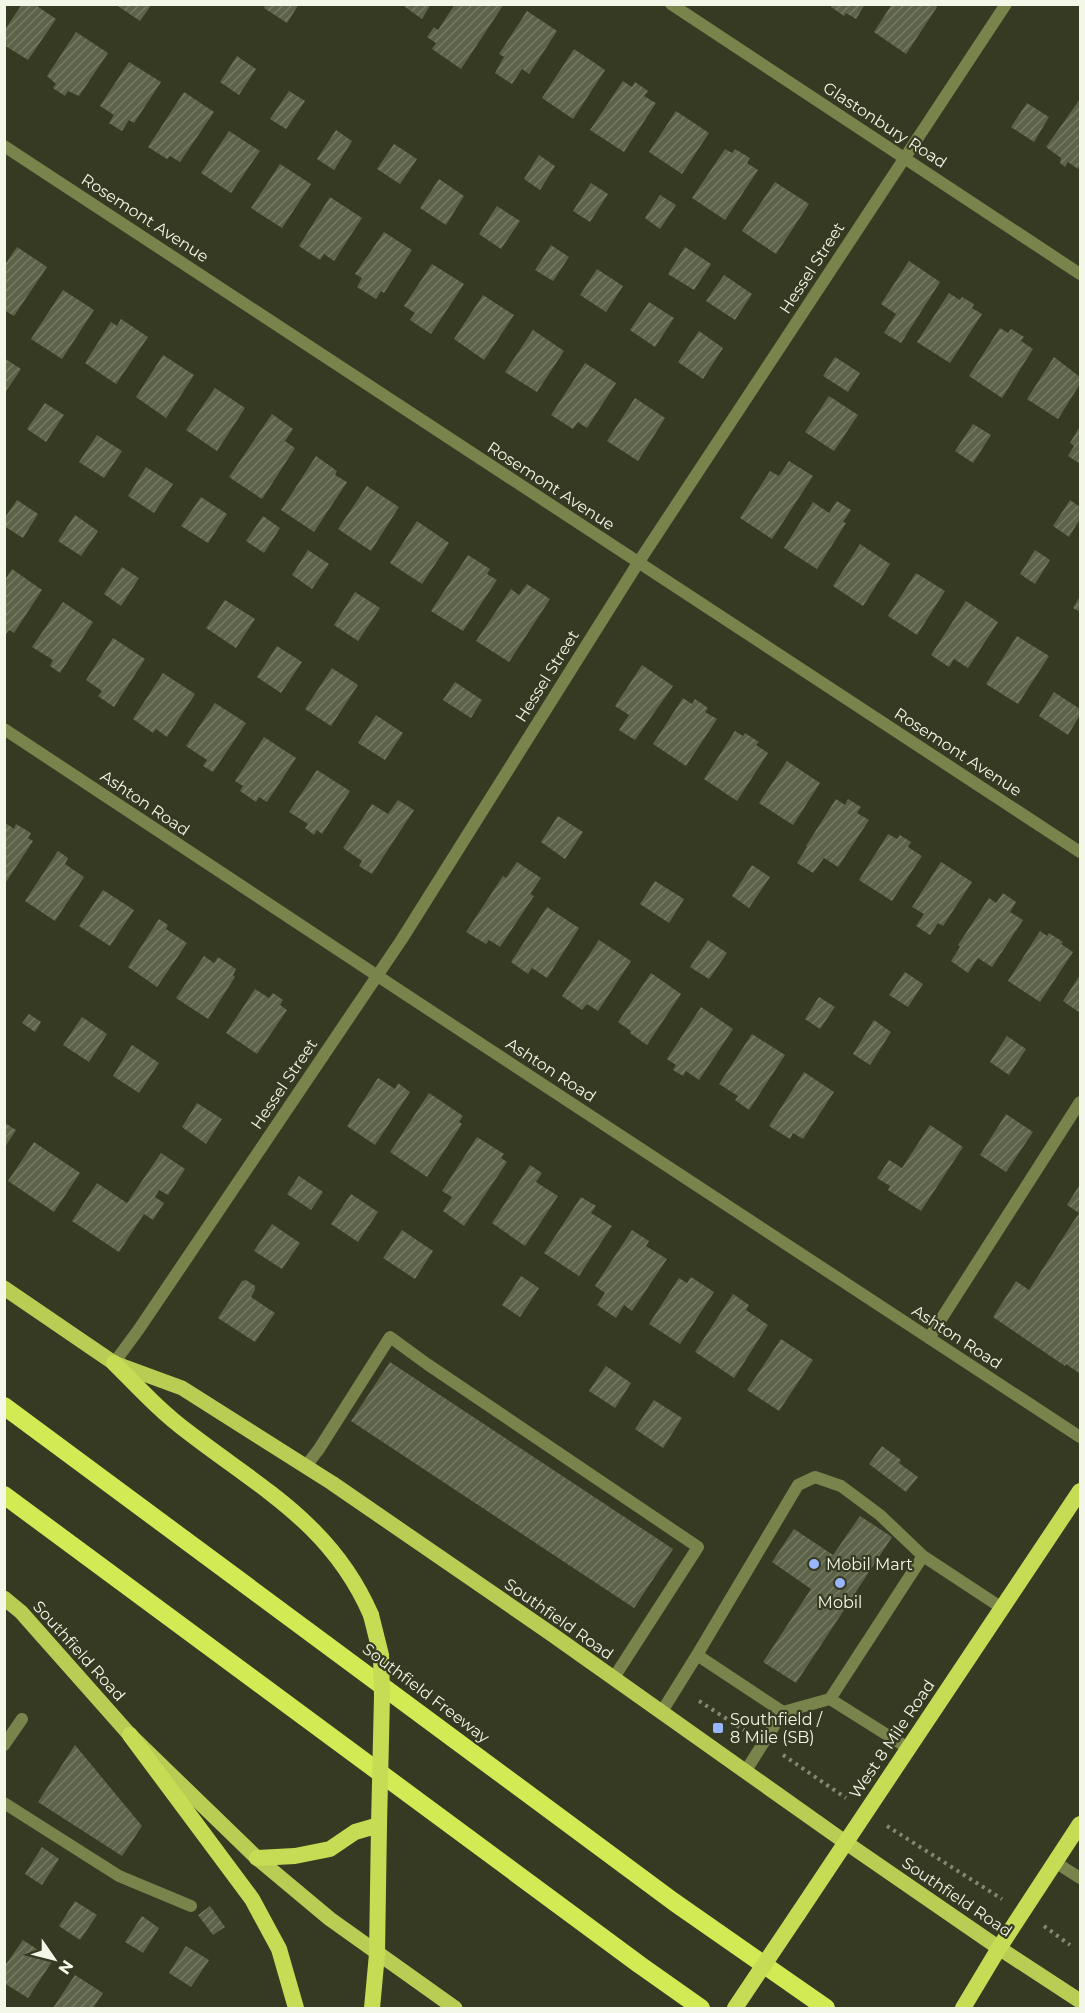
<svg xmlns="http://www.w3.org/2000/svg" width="1085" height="2013" font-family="Montserrat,sans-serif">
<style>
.building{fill:url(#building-hatch)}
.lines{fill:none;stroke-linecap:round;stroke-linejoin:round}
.path{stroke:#848873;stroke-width:4;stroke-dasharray:3 4.5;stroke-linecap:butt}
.service{stroke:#79834c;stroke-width:12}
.minor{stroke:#79834c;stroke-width:12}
.primary{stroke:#b9cd54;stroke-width:15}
.trunk{stroke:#c6dc54;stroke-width:16}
.motorway{stroke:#d2ea54;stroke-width:18}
.trunk-bridge{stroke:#c6dc54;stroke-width:16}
.poi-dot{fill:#99b5fd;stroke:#363a22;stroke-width:2}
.labels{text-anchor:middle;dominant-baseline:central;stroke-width:4.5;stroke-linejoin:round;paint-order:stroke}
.street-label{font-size:16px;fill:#f3f7e8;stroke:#363a22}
.poi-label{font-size:16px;fill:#f3f7e8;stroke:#363a22;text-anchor:start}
</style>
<defs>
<pattern id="building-hatch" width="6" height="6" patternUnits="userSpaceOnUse" patternTransform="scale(1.5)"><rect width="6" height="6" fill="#5d6349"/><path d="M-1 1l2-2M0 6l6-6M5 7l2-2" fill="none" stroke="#757a63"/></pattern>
</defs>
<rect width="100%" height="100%" fill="#363a22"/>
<path class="building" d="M22 4H34L56 19 28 60 4 45V31Z
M115 4H152L140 21Z
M266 4H299L287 23 264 8Z
M401 4H431L422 19Z
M455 4H504L461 69 432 49 436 43 427 37 434 27 438 30Z
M832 4H865L856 19 846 13 844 16 831 7Z
M892 4H933L937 7 906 54 874 32Z
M527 11 557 31 529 74 522 69 512 84 495 73 504 57 499 54Z
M76 32 108 53 79 96 68 91 65 96 53 88 56 84 47 76Z
M574 49 605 70 573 119 542 98Z
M237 56 256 69 239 95 220 82Z
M129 62 161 82 134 123 129 120 122 131 109 123 114 115 100 106Z
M623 81 632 87 635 82 648 91 644 96 656 103 624 152 590 130Z
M289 91 305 101 286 129 270 119Z
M184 92 214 112 180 162 170 156 167 159 148 147Z
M1080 99V165L1078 169 1068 162 1065 167 1060 163 1061 158 1046 147Z
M1027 103 1049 117 1034 142 1011 127Z
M676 111 709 133 682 174 649 152Z
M336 130 352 141 334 170 317 159Z
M229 131 260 151 231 193 201 173Z
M394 144 417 159 400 184 377 169Z
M725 149 732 153 735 149 750 158 747 163 758 170 725 220 692 198Z
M539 155 555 166 540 190 524 179Z
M280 164 311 184 282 228 251 208Z
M439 179 464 196 446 225 420 208Z
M775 182 809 204 776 254 742 231Z
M591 183 608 194 590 222 573 211Z
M660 195 676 205 660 229 645 218Z
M330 197 362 218 334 261 324 254 320 260 299 246Z
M497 206 520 221 501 249 479 234Z
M384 232 412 250 384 293 381 291 376 299 357 287 362 278 355 274Z
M551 245 569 257 553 281 535 270Z
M17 247 47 267 14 316 4 310V266Z
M685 247 711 264 694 290 668 274Z
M909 261 940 282 901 343 884 333 896 314 881 304Z
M432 264 464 284 431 334 410 320 415 313 404 306Z
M597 269 623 286 606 312 580 295Z
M724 275 752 294 735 320 706 301Z
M63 290 94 310 62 359 31 339Z
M949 293 960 300 962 297 974 304 972 308 982 314 950 363 917 342Z
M483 295 514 315 484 360 454 339Z
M649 302 674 318 655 347 630 330Z
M121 319 148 337 116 384 85 363 111 322 117 326Z
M1000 328 1008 333 1011 329 1024 337 1021 341 1033 349 1002 398 969 376Z
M533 330 564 351 537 392 505 372Z
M699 331 723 348 703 379 678 362Z
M163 355 194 375 166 418 136 397Z
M835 357 860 373 848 392 823 376Z
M1054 357 1080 377V384L1058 419 1027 399Z
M4 358 21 369 4 394Z
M585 363 616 383 587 428 578 422 573 429 551 415Z
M215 388 245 408 217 451 186 430Z
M829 396 858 415 834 451 805 432Z
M635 398 665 418 638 461 607 441Z
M45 403 64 415 46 442 27 429Z
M272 414 293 429 285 441 295 448 262 499 229 477Z
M973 424 991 435 973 463 955 451Z
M1080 426V461L1079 463 1068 456 1074 446 1070 443Z
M97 435 122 451 104 478 79 462Z
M316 456 337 471 335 475 347 482 314 532 281 510Z
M789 461 813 476 772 539 740 518 770 471 779 476Z
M146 467 173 484 154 513 128 496Z
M367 486 399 507 371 551 338 529Z
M201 497 227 514 208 543 181 526Z
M17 500 38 514 23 538 4 526V519Z
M1070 500 1080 507V519L1069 537 1053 526Z
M837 501 851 510 843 522 846 523 817 569 784 548 813 502 829 513Z
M75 515 98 531 81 556 58 541Z
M263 516 280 528 264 553 246 541Z
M417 521 449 543 422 584 390 563Z
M860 544 890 564 863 606 833 586Z
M308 550 329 564 312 589 292 575Z
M1035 550 1050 560 1035 584 1020 574Z
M468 555 490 569 487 574 497 580 463 631 431 611Z
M122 567 139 578 121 606 104 594Z
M12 569 42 590 14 633 9 630 4 637V581Z
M916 573 945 591 917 635 888 616Z
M527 584 550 599 509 662 476 641 511 589 519 595Z
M355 592 380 608 358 641 334 625Z
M1080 596V612L1073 608Z
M225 600 255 619 236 648 206 628Z
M966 601 998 622 968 668 954 659 949 667 931 655Z
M63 602 93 622 60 673 50 666 53 660 32 647Z
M1017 636 1049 656 1018 704 986 684Z
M113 638 145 659 114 707 98 696 102 691 86 680Z
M277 646 302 662 281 693 257 677Z
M642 665 673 686 635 740 619 730 629 715 615 706Z
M332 668 358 685 331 726 305 709Z
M163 673 195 694 167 737 156 729 153 733 133 719Z
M455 682 482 700 471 718 443 700Z
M1054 692 1080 709V715L1068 735 1039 716Z
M683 698 692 704 695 699 708 708 705 712 717 719 686 766 653 744Z
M215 703 246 723 213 772 203 766 207 760 186 746Z
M376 715 403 733 385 760 358 743Z
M735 731 743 736 745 733 759 742 756 745 768 753 737 801 704 779Z
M264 737 296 758 267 802 259 797 256 802 240 791 243 786 235 781Z
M787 761 820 783 793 825 759 803Z
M317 770 350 791 322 834 317 830 314 835 305 828 308 824 289 812Z
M836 799 845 805 848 799 861 807 857 813 869 820 838 867 824 858 813 873 797 863 807 847 806 846Z
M398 800 414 810 372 874 359 866 362 861 343 848 372 804 388 814Z
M558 816 583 832 565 859 541 842Z
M4 822 14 829 16 824 31 833 28 838 33 841 4 885Z
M888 834 897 839 900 835 911 842 908 847 922 856 892 901 859 880Z
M58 851 68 858 65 864 84 877 55 921 25 901Z
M517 862 541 878 530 894 534 896 500 947 489 940 486 944 466 932 503 876 506 878Z
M941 862 972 882 943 926 938 923 930 935 916 926 924 914 912 907Z
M752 865 770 877 749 908 732 896Z
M655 881 684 899 669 923 640 904Z
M103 890 134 910 110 946 79 926Z
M1003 893 1016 902 1010 912 1023 920 992 967 978 958 968 973 951 961 960 947 958 945 989 898 996 903Z
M547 907 579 928 547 978 532 968 528 974 511 962Z
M159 919 168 925 166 929 187 943 157 987 128 967Z
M1040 931 1047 936 1049 933 1063 942 1061 944 1073 952 1040 1002 1008 981Z
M599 940 631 961 598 1011 587 1004 582 1010 562 996Z
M708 940 727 953 709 979 690 967Z
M204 956 214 963 218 957 236 969 233 975 235 977 208 1019 176 998Z
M905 972 923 984 908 1007 889 995Z
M651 973 681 994 647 1045 630 1033 631 1031 618 1022Z
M1080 975V1013L1063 1001Z
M255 989 269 998 273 993 283 1000 280 1005 287 1010 257 1054 226 1033Z
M819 997 835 1007 820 1029 805 1019Z
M701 1007 733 1029 699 1080 686 1071 683 1076 673 1070 676 1065 667 1059Z
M29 1014 41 1022 35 1032 22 1023Z
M82 1017 107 1034 89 1062 63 1045Z
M874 1020 891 1032 870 1065 853 1054Z
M752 1034 785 1055 749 1110 735 1100 738 1096 719 1084Z
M1007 1036 1026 1049 1009 1075 990 1062Z
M132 1045 159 1063 139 1093 113 1076Z
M804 1072 834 1092 803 1139 793 1133 790 1139 769 1126Z
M378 1078 395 1089 398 1083 410 1092 375 1145 347 1126Z
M429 1093 463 1116 459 1122 462 1124 427 1177 390 1152Z
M197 1103 222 1119 206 1144 182 1127Z
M1006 1114 1033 1132 1006 1172 980 1155Z
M5 1123 16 1130 5 1147Z
M930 1125 963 1147 921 1211 888 1190 890 1186 877 1178 889 1160 902 1168Z
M477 1137 504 1154 501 1158 507 1162 464 1226 443 1211 452 1197 442 1191Z
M34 1142 80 1173 54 1212 8 1181Z
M161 1153 185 1169 168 1195 159 1190 155 1197 164 1203 153 1220 144 1214 119 1252 72 1221 97 1183 127 1203Z
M530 1165 542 1173 536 1182 558 1196 525 1246 492 1223Z
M299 1176 323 1192 311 1210 287 1194Z
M1080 1184V1371L1079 1373 1066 1364 1065 1366 993 1317 1016 1281 1029 1290 1079 1213 1067 1205Z
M351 1194 378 1212 358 1242 331 1224Z
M581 1197 596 1206 591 1213 612 1226 579 1276 544 1253Z
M272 1224 300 1243 282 1269 254 1251Z
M402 1230 433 1251 415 1279 383 1258Z
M632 1230 649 1241 646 1246 667 1259 632 1311 624 1305 616 1318 597 1305 605 1293 595 1286Z
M521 1276 539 1288 520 1317 502 1305Z
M691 1277 714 1292 680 1344 649 1324 679 1278 687 1283Z
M246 1280 255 1286V1290L251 1297 275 1313 255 1342 218 1318 242 1281Z
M733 1294 749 1305 746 1310 768 1325 734 1378 695 1352Z
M781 1339 813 1360 779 1411 747 1390Z
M390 1362 673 1549 634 1608 351 1421Z
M606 1366 631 1383 615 1408 589 1391Z
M654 1400 682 1418 663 1448 635 1429Z
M882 1446 901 1460 899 1463 918 1477 906 1492 869 1464Z
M860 1516 892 1537 796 1683 763 1662 811 1589 772 1562 794 1529 833 1555Z
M75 1745 142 1826 122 1856 38 1802Z
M42 1847 59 1859 42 1885 25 1874Z
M75 1901 97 1915 80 1940 59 1926Z
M210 1906 225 1927 213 1935 198 1915Z
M142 1916 159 1928 143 1953 125 1942Z
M23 1940 53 1960 28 1998 4 1983V1967Z
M186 1946 209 1960 191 1987 169 1973Z
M75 1975 103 1993 93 2008H53Z"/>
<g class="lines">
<path class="path" d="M699 1701 744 1730
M783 1755 846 1798
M887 1826 1002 1899
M1044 1926 1070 1945"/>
<path class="service" d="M929 1338 1080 1102
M306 1466 319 1449 390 1337 427 1364 698 1547 613 1679
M697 1655 798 1485 815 1477 841 1486 880 1515 923 1556
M661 1713 697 1655 783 1712
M4 1745 22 1719
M908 1748 830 1699 923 1556 1002 1608
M745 1772 783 1712 830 1699
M4 1803 119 1876 191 1906
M1055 1862 1080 1878"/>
<path class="minor" d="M671 4 1080 274
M4 146 1080 852
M4 729 408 996 1080 1437
M114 1363 139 1329 402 939 638 563 1006 4"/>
<path class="primary" d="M4 1288 114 1363 182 1388 332 1483 550 1633 845 1842 999 1948 1080 2001
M4 1598 21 1612 130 1735 257 1858 330 1919 455 2008"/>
<path class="trunk" d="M114 1363C138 1387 161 1412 188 1432 262 1489 332 1525 371 1615
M130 1735 252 1899 279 1949 296 2008
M257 1858 295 1856 330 1849 355 1832 379 1825 377 1954 372 2008
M798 1914 1080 1491
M963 2008 999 1948 1080 1824"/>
<path class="motorway" d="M4 1406 674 1902 826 2008
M4 1495 640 1965 701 2008"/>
<path class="trunk-bridge" d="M371 1615 381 1655 382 1696 379 1825
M735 2008 798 1914"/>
</g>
<g class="poi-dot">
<circle cx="814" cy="1564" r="6"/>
<circle cx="840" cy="1583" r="6"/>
<rect x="712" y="1722" width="12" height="12" rx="3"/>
</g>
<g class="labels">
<g class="street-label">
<text transform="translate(885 125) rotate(33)">Glastonbury Road</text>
<text transform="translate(145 218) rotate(33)">Rosemont Avenue</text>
<text transform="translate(812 268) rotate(-57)">Hessel Street</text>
<text transform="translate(551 486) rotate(33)">Rosemont Avenue</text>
<text transform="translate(547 676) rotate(-58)">Hessel Street</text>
<text transform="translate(958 752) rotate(33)">Rosemont Avenue</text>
<text transform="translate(145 803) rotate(34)">Ashton Road</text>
<text transform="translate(551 1070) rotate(33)">Ashton Road</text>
<text transform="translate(284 1084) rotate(-56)">Hessel Street</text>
<text transform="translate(957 1337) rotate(33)">Ashton Road</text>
<text transform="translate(559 1619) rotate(35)">Southfield Road</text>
<text transform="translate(79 1651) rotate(48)">Southfield Road</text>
<text transform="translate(426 1693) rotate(37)">Southfield Freeway</text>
<text transform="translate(892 1739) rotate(-56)">West 8 Mile Road</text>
<text transform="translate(957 1897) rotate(34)">Southfield Road</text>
</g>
<g class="poi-label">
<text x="826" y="1564">Mobil Mart</text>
<text x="840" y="1602" text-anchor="middle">Mobil</text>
<text x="730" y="1719">Southfield /<tspan x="730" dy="18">8 Mile (SB)</tspan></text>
</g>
</g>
<rect width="1085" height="2013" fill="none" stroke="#f3f7e8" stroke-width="12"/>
<g transform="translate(54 1959) rotate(125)" stroke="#363a22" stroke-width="4.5" paint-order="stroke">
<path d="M0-4.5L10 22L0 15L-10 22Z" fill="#f3f7e8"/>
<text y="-9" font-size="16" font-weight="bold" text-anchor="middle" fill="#f3f7e8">N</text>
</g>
</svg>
